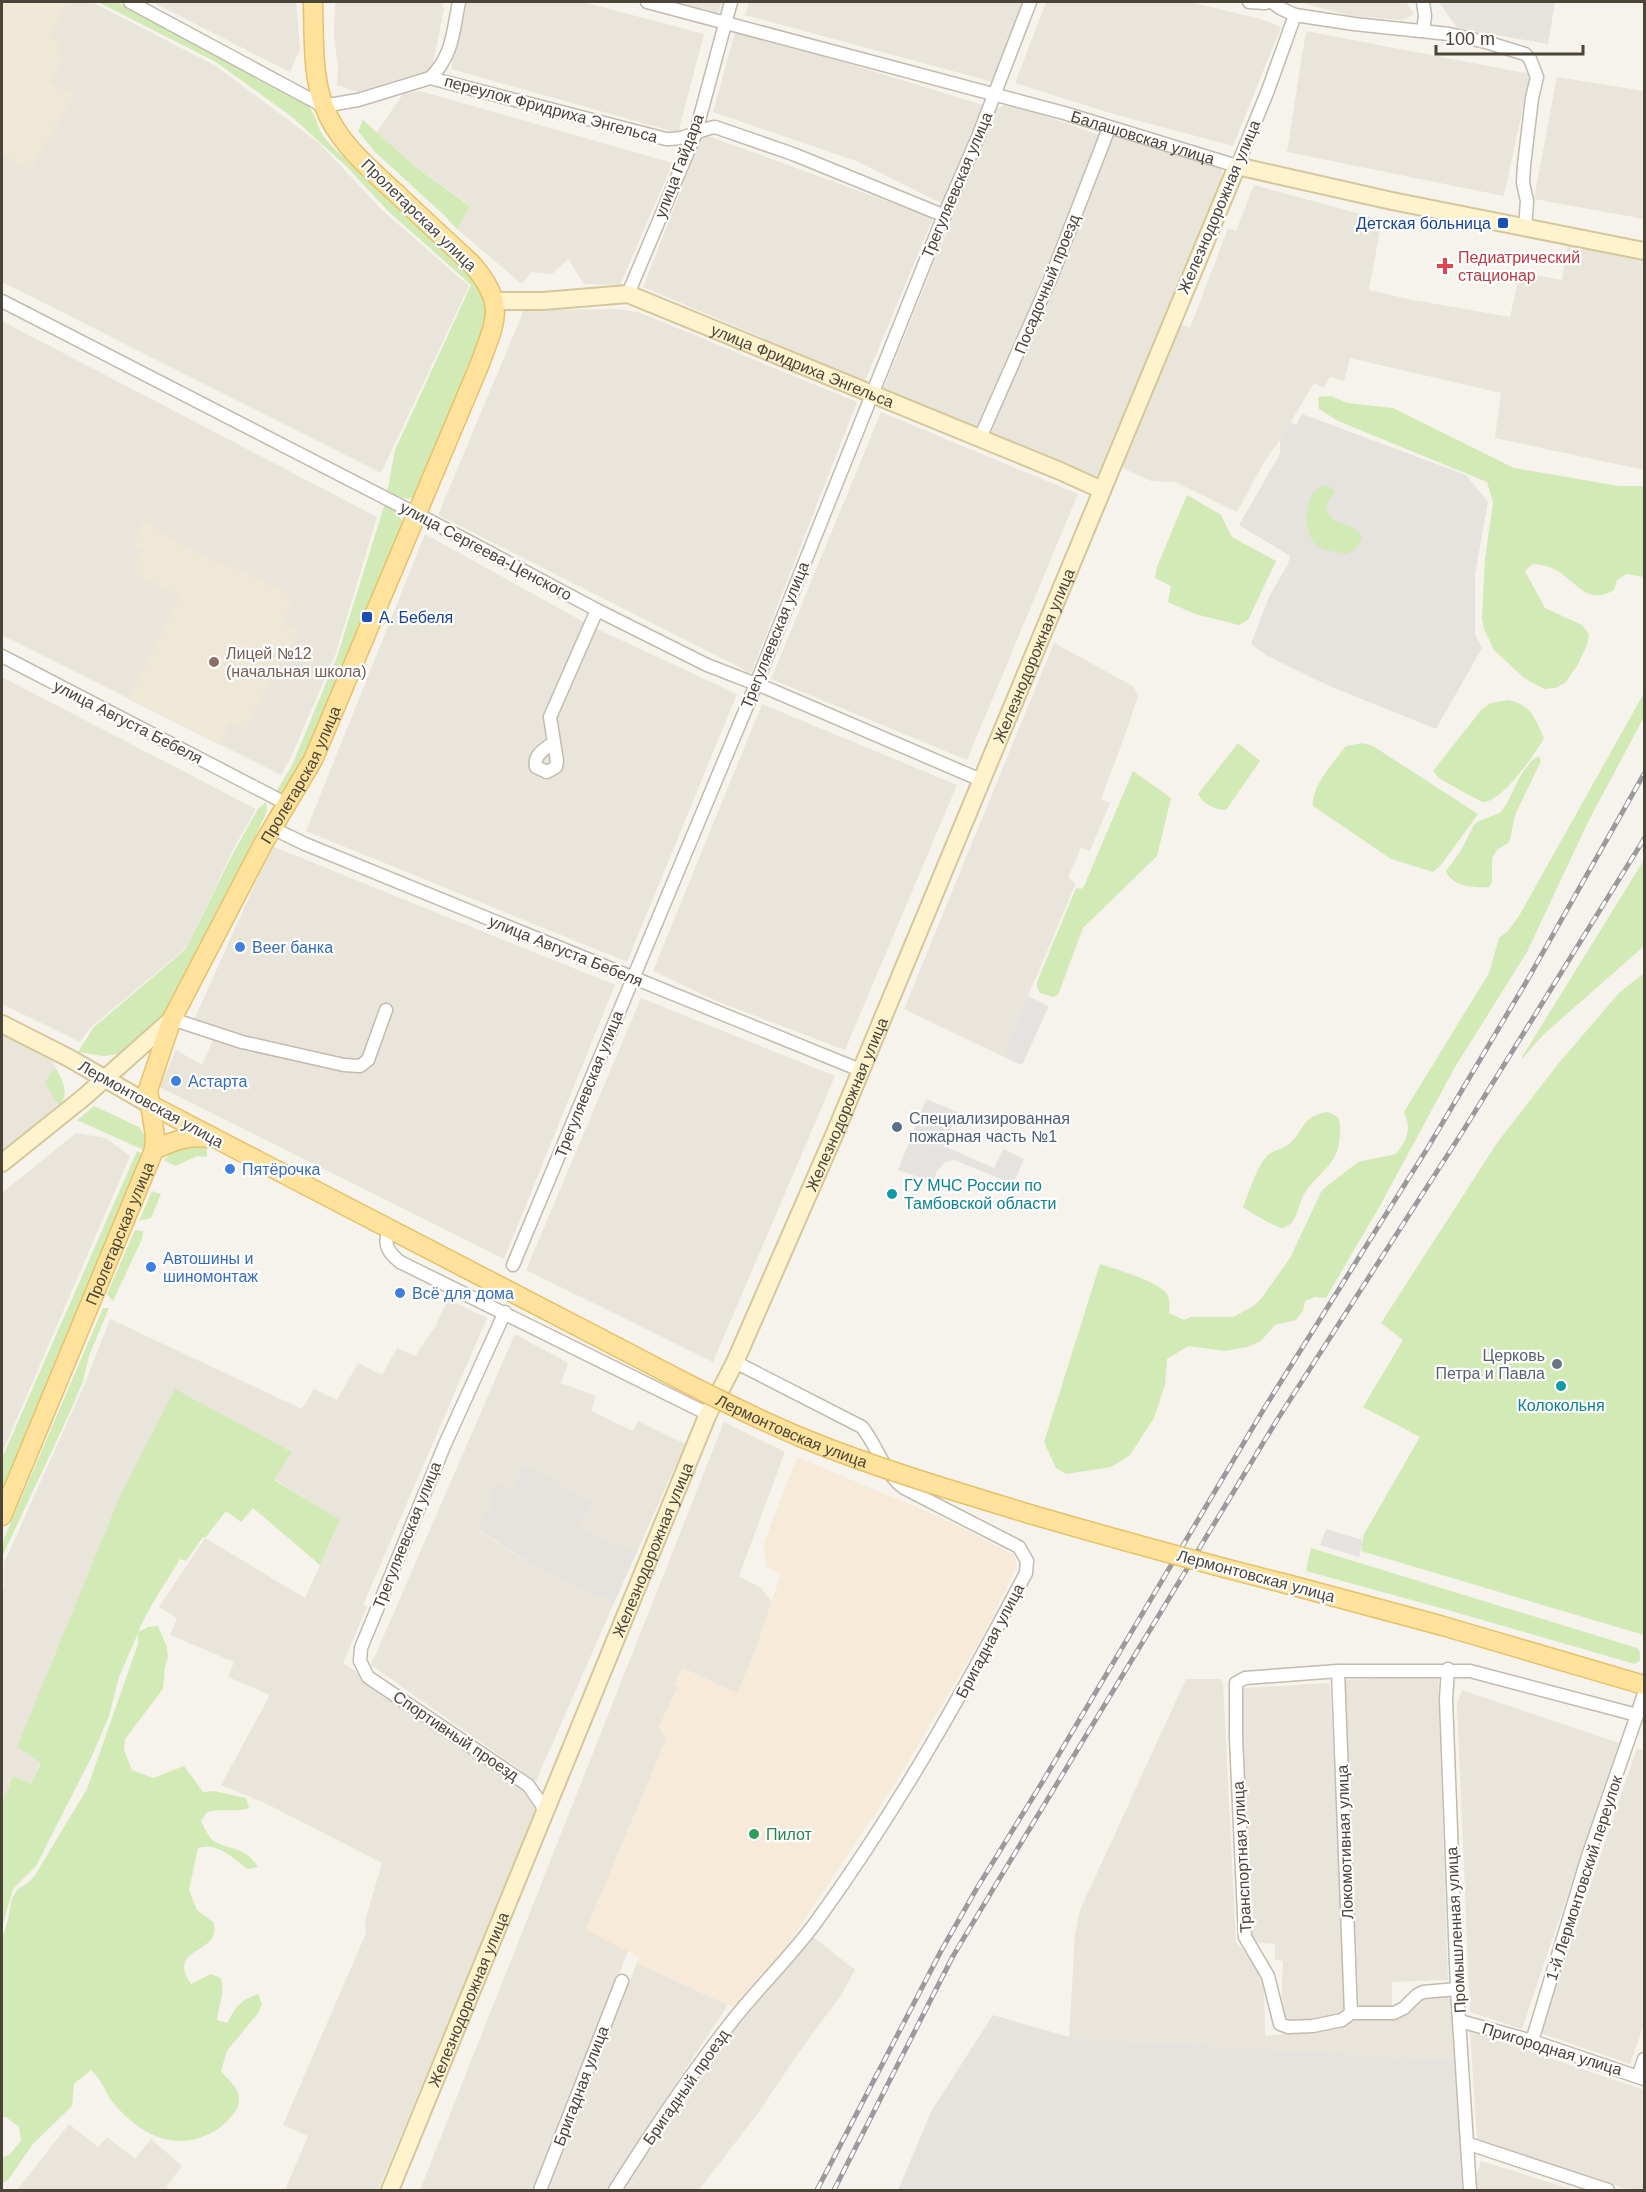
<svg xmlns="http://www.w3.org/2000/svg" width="1646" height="2192" font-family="Helvetica,sans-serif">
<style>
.residential{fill:#eae5da}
.commercial{fill:#f7ead8}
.industrial{fill:#e6e2dd}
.education{fill:#efe8d6}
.green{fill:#d2eab5}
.parking{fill:#e5e3e0}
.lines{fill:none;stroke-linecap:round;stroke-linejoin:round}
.street-casing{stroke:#c2bbae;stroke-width:15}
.secondary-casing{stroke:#d6c79b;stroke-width:20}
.primary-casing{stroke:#e6c16a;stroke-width:21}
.street{stroke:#fff;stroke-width:12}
.secondary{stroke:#fff3cd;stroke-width:16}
.primary{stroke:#ffe39c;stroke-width:18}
.rail-casing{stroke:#9a9a9a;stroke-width:5}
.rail{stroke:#fff;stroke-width:3;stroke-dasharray:9;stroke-linecap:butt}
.primary-bridge-casing{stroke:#e6c16a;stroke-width:21;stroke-linecap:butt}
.primary-bridge{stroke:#ffe39c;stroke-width:18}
.transit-dot{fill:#1a4fb4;stroke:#fff;stroke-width:2}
.health-dot{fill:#e0444e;stroke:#fff;stroke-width:2}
.education-dot{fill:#8d6e63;stroke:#fff;stroke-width:2}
.shop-dot{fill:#3f7fe0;stroke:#fff;stroke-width:2}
.service-dot{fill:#5c6f8a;stroke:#fff;stroke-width:2}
.culture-dot{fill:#0f9aa8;stroke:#fff;stroke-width:2}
.worship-dot{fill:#6b7280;stroke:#fff;stroke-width:2}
.leisure-dot{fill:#2e9e5b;stroke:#fff;stroke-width:2}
.labels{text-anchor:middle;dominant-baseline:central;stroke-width:4.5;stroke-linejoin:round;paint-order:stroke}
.street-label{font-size:16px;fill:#4b4439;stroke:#fff}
.transit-label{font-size:16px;fill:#164399;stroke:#fff;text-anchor:end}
.health-label{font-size:16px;fill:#be3a42;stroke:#fff;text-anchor:start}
.education-label{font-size:16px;fill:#785e54;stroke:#fff;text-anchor:start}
.shop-label{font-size:16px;fill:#366cbe;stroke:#fff;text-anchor:start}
.service-label{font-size:16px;fill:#4e5e75;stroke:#fff;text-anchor:start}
.culture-label{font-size:16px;fill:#0d838f;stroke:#fff;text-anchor:start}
.worship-label{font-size:16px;fill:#5b616d;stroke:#fff;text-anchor:end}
.leisure-label{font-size:16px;fill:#27864d;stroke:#fff;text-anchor:start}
</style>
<rect width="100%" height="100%" fill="#f6f3ec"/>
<path class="residential" d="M2 2H92L216 66 319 143 382 210 469 286 381 473 2 282Z
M152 2H296L300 49 290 72Z
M335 2H443L442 7 444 8 432 69 357 92 337 85 338 69 334 37Z
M467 2H583L704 34 678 133 451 69Z
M676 2H722L718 14Z
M749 2H1026L993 82 745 15Z
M1046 2H1190L1261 19 1281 27 1233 146 1110 113 1015 83Z
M1299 2H1406L1414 14 1403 20 1351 16Z
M736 29 986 106 945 205 859 162 713 112Z
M1306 31 1530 74 1504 196 1287 152Z
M1557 77 1644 91V219L1534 199Z
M420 91 673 163 620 285 584 284 568 259 552 274 531 272 522 284 457 229 470 205 414 166 376 133 403 94Z
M1010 103 1102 136 977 431 882 392 996 109Z
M1110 133 1214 164 1221 168 1223 178 1096 479 987 435Z
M703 134 933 218 865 381 643 287Z
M1254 185 1382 220 1369 290 1408 299 1510 317 1520 272 1562 280 1568 242 1644 256V470L1495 438 1501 393 1350 358 1344 381 1330 377 1324 388 1314 383 1280 440 1264 462 1237 512 1175 482 1151 481 1116 465 1178 323 1190 328 1228 228 1236 231Z
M616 309 638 312 857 402 751 673 438 515 524 310Z
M2 321 377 517 336 653 291 757 281 775 2 635Z
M881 412 1078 494 967 760 771 679Z
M425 534 593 627 737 694 627 962 306 831Z
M1054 643 1133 686 1138 696 1124 738 1101 799 1110 803 1090 851 1081 848 1068 878 1076 883 1006 1048V1058L904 1009Z
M2 677 256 809 234 848 187 947 89 1029 80 1042 2 1004Z
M762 704 957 785 845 1050 719 1002 653 971Z
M272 846 615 985 504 1259 159 1087 176 1050 202 1065 216 1033 193 1022Z
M641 998 835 1076 713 1362 526 1270Z
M2 1033 38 1051 53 1062 62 1081 63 1100 2 1154Z
M76 1133 106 1138 130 1156 2 1453V1193Z
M448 1299 487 1318 363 1605 367 1607 343 1663 520 1783 539 1809 533 1829 458 1999 378 2190H285L308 2136 283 2125 366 1933 365 1921 382 1863 267 1804 221 1785 270 1695 228 1677 234 1662 170 1635 177 1618 159 1607 205 1538 305 1598 340 1521 274 1479 292 1452 176 1390 17 1747 41 1762 31 1784 13 1776 2 1803V1593L4 1587V1563L85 1383 110 1319 302 1409 314 1389 337 1400 358 1363 382 1375 397 1348 415 1356 435 1327Z
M515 1334 568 1363 561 1383 596 1396 591 1411 633 1431 638 1421 685 1444 637 1552 577 1527 591 1502 561 1484 556 1479 526 1464 514 1491 493 1482 490 1492 492 1504 477 1530 550 1576 614 1603 536 1781 371 1665Z
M724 1422 785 1452 739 1576 761 1588 772 1602 755 1651 737 1694 683 1668 675 1685 678 1687 659 1727 666 1740 586 1930 628 1951 537 2190H420Z
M1438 1676 1448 1980 1392 1982V2007L1359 2009 1344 1680Z
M1186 1679H1220L1223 1682 1236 1942 1253 1962 1264 1981 1265 2036 1341 2028 1355 2017 1402 2015 1421 1996 1452 1993 1457 2060 1069 2037 1075 1934 1080 1910Z
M1330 1683 1339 1858 1344 2008 1338 2017 1309 2022 1284 2021 1281 2010 1283 1961 1275 1960V1944L1251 1942 1241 1746V1707L1244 1688Z
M1462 1690 1619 1743 1522 2029 1470 2012 1457 1704Z
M1637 1748 1644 1751V2024L1630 2064 1540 2033Z
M812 1936 855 1970 841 1995 802 2048 758 2113 699 2190H621L665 2121 743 2019Z
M637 1963 728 2005 657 2112 608 2190H546Z
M1470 2031 1644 2090V2190H1629L1477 2139Z
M69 2124 98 2147 107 2137 135 2159 151 2139 182 2166 166 2187 171 2190H17Z
M1481 2161 1574 2190H1476V2178Z"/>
<path class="commercial" d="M797 1457 949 1521 1014 1555 1016 1560V1568L984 1634 894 1785 789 1943 737 2009 637 1963 639 1957 586 1930 666 1740 659 1727 678 1687 674 1685 682 1668 737 1693 755 1651 781 1574 767 1567 763 1546Z"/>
<path class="industrial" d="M1439 2H1555L1548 44 1457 28Z
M1302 414 1466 475 1488 502 1475 575V634L1482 648 1436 729 1327 685 1266 655 1251 644 1269 597 1288 564 1290 556 1239 525 1280 454V440L1283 434 1291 422 1296 425Z
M525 1464 557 1479 561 1484 592 1502 578 1527 637 1552 614 1603 550 1576 477 1529 492 1504 490 1492 493 1482 514 1490Z
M993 2015 1069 2037 1457 2060 1462 2190H898L932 2110Z"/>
<path class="education" d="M2 2H67L49 37 61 43 56 52 63 56 51 82 74 96 30 170 2 154Z
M144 521 199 555 228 565 288 594 287 597 292 599 283 623 299 629 244 730 230 723 219 745 128 699 180 597 135 574V567L143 551 132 546Z"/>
<path class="green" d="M98 2H117L212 51 308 106C316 114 316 123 321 132 326 141 334 148 341 155L444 249 477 284 486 308 485 329 415 497 407 499 387 493 395 450 471 285 388 211 347 167 292 117 216 62Z
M363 120 414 166 470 206 457 229 443 214 375 152 358 131Z
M1331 396 1348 403 1393 408 1514 468 1619 486H1644V577L1626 574 1617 580 1614 590C1587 606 1577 582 1556 570 1549 566 1542 565 1533 564L1525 571 1545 608 1582 625 1589 634 1587 645 1577 666 1565 683 1555 688 1544 689 1524 678 1494 650 1484 629 1482 618 1485 559 1493 502 1487 482 1338 421 1319 409 1318 397Z
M1327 485 1335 492 1326 504C1330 532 1354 517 1362 538L1356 548 1347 554C1338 552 1322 551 1315 544 1302 530 1303 488 1327 485Z
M1187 495 1221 515 1232 537 1276 561 1248 620 1239 625 1195 614 1168 602 1171 586 1155 578 1157 567Z
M385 503 394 509 404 523 303 768 285 793 276 792 293 763 338 654Z
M1644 693V717L1589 820 1527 952 1455 1067 1381 1204 1326 1298 1315 1297 1305 1301 1303 1311 1296 1320 1275 1325 1261 1341 1247 1347 1225 1351 1188 1346 1167 1359 1165 1385 1154 1418 1130 1455 1111 1467 1066 1474 1056 1468 1044 1442 1100 1264C1116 1269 1157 1281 1167 1294 1170 1299 1170 1307 1169 1313L1184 1320 1191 1317H1233L1252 1307 1261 1299 1290 1258 1322 1190 1358 1162 1396 1154C1407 1140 1412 1129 1404 1112L1489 973 1499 938 1508 931 1519 916Z
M1509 700C1532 706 1534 717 1544 738 1535 754 1501 804 1482 802L1440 779 1433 771 1482 709 1491 703Z
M1238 743 1260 761 1226 810C1215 810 1203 804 1198 794Z
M1363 743 1373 746 1478 814 1441 865 1433 872 1391 859 1313 806C1310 788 1335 760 1346 746Z
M1539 756 1541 761 1515 815 1510 839 1508 843 1498 849 1492 858V882L1489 887C1475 888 1452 887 1446 871L1460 852 1474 825 1479 821 1500 813C1513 798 1520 765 1539 756Z
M1133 771 1171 798 1157 856 1083 928 1058 995 1053 997 1040 993 1037 987V982L1076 888 1081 889 1084 886Z
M266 802 267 810 264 818 195 961 156 1027 126 1053 104 1056 78 1052 93 1028 186 949 230 859 258 809Z
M1644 860V946L1542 1036 1523 1058 1522 1057Z
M1644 973V1635L1361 1551 1364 1534 1420 1437 1363 1407 1403 1340 1381 1323 1497 1143 1558 1064 1619 993Z
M56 1069C63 1081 70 1094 59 1106L45 1083 51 1072Z
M94 1106 139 1127 146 1137V1151L77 1120Z
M1328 1112 1338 1117C1342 1127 1340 1144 1336 1154 1329 1169 1312 1180 1304 1194 1297 1206 1299 1223 1283 1228 1279 1229 1246 1210 1243 1207 1250 1191 1256 1167 1268 1155 1274 1150 1283 1149 1289 1144 1306 1129 1301 1116 1328 1112Z
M200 1146 207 1148V1157L197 1156 175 1166 164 1160C175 1148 185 1147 200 1146Z
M137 1151 145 1155 2 1502V1458Z
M152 1191 161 1194 151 1218 139 1221Z
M135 1230 143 1231 142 1239 113 1301 107 1294Z
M103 1308H109L89 1356 83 1381 71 1410 2 1557V1543Z
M175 1389 292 1452 274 1480 340 1520 320 1565 253 1508 241 1522 226 1511 205 1538 203 1537 186 1561 180 1559C166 1583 149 1606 138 1632L148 1627 158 1626 167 1647 168 1657 165 1667 163 1689 125 1739 124 1750 132 1770 153 1778 184 1766 203 1792 214 1791 246 1798 249 1808C235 1813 221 1808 207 1812L201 1821C204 1827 208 1837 214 1841 232 1852 244 1845 258 1867L248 1869C232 1858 219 1842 198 1848L189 1890 197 1910 214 1923C214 1926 215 1930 214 1933 210 1953 168 1951 191 1984L211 1974 221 1978C225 1998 219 2002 217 2020L227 2023C236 2007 239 2001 258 1994L262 2004 258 2013 227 2051 221 2071C227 2079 238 2086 239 2097 240 2106 235 2112 230 2118 207 2144 171 2148 142 2129 131 2122 116 2108 109 2097 103 2086 100 2078 91 2070L74 2084 72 2106 33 2144 8 2180 2 2183V2158L10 2154 21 2141 19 2127 6 2117H2V1939L8 1920 12 1898 18 1889 28 1883 35 1875 87 1789 138 1644V1633L119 1677 109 1716 92 1756 36 1866 13 1889 2 1927V1803L13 1776 31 1784 41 1763 17 1747 121 1494Z
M1311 1548 1637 1648 1640 1652V1660L1635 1664 1437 1607 1306 1571Z"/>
<path class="parking" d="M1028 996 1049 1006 1022 1065 1006 1058V1048Z
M926 1099 957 1112 944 1146 994 1168 1003 1149 1024 1159 1013 1184 954 1160 945 1162 937 1171 933 1182 898 1170Z
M1326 1529 1363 1540 1359 1557 1320 1545Z"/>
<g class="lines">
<defs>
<g id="street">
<path d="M130 2 323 106 358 100 430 78 666 139C688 140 695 130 715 127L793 154 945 216"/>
<path id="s1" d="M647 2 1064 113 1237 166 1267 93 1295 15"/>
<path d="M1249 2 1265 3 1269 2"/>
<path d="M1272 2 1280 8 1295 15 1354 24 1449 34 1486 42 1525 54 1530 59 1537 77 1532 98 1524 165 1523 183 1527 201 1525 228"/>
<path d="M1423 2 1425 16 1423 31"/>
<path d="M430 78C453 56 453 31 459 2"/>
<path d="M628 294 695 135 731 2"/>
<path d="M2 301 436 524 597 610 707 665 769 689 981 780"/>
<path d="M980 438 1052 275 1109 128"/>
<path d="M2 656 287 804"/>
<path d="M554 742C546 749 533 754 536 767L547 772 556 767 557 761 550 717 597 610"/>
<path d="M272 828 305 844 860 1070"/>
<path d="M172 1019 242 1042 344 1065 360 1066 368 1060 386 1010"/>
<path d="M389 1230C383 1245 388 1252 400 1262L708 1414"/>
<path d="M513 1265 750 699 940 225 978 137 1030 2"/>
<path d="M505 1312 445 1444 361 1648 360 1661 368 1677 528 1785 542 1805 544 1816"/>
<path d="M1448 1669 1446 1699 1457 1989 1470 2190"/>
<path d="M1338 1671 1351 2013"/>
<path d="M1457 1989 1423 1992 1417 1995 1404 2008 1394 2013H1351L1342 2020 1313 2026 1288 2027 1280 2024 1268 1976 1245 1937 1236 1738V1683L1245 1678 1338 1671H1470L1637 1715 1644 1693"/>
<path d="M1460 2021 1532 2041 1644 2079"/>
<path d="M1532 2041 1588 1856 1637 1715"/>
<path d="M1638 2077 1644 2059"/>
<path d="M1469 2144 1608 2190"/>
<path d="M540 2190 622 1981"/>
<path d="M615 2190C653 2130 692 2071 737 2015 762 1984 792 1955 816 1922 896 1812 963 1693 1026 1573L1027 1561 1019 1547 904 1488C883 1472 878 1447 862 1427L735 1362"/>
</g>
<g id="secondary">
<path id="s2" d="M495 301H543L628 294 1060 471 1102 490"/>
<path d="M2 1024 69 1058 149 1104"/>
<path d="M2 1163 83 1098 172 1019"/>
<path id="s3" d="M390 2190 708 1414 735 1362 835 1133 1237 166 1392 201 1644 251"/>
</g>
<g id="primary">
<path d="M149 1104 594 1335"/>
<path d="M154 1150C173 1141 188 1135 210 1138"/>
<path id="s4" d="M2 1516 154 1150 155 1136 148 1090 172 1019 263 844 313 760 479 366C496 320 507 304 471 263 446 240 421 217 397 194 369 168 337 142 324 106 312 77 314 33 313 2"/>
<path d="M1283 1583 1443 1626 1644 1685"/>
</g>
</defs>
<use href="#street" class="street-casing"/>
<use href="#secondary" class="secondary-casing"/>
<use href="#primary" class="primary-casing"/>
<use href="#street" class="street"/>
<use href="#secondary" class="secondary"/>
<use href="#primary" class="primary"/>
<defs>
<path id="rail" d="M817 2190 941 1951 977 1888 1043 1781 1265 1407 1427 1149 1525 984 1644 774
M834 2190 953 1956 992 1891 1277 1420 1463 1131 1644 839"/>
</defs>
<use href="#rail" class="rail-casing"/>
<use href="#rail" class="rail"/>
<defs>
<g id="primary-bridge">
<path id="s5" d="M594 1335C664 1371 733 1409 805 1439 879 1469 957 1492 1033 1515 1116 1539 1199 1562 1283 1583"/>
</g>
</defs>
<use href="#primary-bridge" class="primary-bridge-casing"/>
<use href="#primary-bridge" class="primary-bridge"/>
</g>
<g class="transit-dot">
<rect x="1497" y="217" width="12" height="12" rx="3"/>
<rect x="361" y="611" width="12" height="12" rx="3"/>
</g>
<path class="health-dot" d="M1442 257h6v6h6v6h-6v6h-6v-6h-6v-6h6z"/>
<circle class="education-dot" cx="214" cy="662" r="6"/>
<g class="shop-dot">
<circle cx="240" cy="947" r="6"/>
<circle cx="176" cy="1081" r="6"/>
<circle cx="230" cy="1169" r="6"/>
<circle cx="151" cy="1267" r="6"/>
<circle cx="400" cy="1293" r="6"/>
</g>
<circle class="service-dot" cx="897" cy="1127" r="6"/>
<g class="culture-dot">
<circle cx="892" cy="1194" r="6"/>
<circle cx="1561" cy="1386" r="6"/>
</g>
<circle class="worship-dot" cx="1557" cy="1364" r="6"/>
<circle class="leisure-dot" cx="754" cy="1834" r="6"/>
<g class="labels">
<g class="street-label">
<text transform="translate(551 109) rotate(15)">переулок Фридриха Энгельса</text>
<text stroke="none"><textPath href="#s1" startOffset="514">Балашовская улица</textPath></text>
<text transform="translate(679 166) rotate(-69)">улица Гайдара</text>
<text transform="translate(957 185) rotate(-67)">Трегуляевская улица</text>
<text transform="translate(1219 207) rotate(-67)">Железнодорожная улица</text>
<text transform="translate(419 215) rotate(44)">Пролетарская улица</text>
<text transform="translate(1047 284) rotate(-68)">Посадочный проезд</text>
<text stroke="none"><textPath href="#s2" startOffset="322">улица Фридриха Энгельса</textPath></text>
<text transform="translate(486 551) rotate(28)">улица Сергеева-Ценского</text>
<text transform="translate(775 635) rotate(-68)">Трегуляевская улица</text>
<text stroke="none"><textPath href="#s3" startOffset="1664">Железнодорожная улица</textPath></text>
<text transform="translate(128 722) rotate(27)">улица Августа Бебеля</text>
<text stroke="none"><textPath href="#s4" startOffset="808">Пролетарская улица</textPath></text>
<text transform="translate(566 951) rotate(22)">улица Августа Бебеля</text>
<text transform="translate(589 1084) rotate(-68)">Трегуляевская улица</text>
<text transform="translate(151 1104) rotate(29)">Лермонтовская улица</text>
<text stroke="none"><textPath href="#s3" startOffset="1178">Железнодорожная улица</textPath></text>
<text stroke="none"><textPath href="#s4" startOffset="306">Пролетарская улица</textPath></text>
<text stroke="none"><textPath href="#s5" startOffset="220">Лермонтовская улица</textPath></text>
<text transform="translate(407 1535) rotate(-68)">Трегуляевская улица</text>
<text stroke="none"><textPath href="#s3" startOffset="692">Железнодорожная улица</textPath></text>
<text transform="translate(1256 1576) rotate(15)">Лермонтовская улица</text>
<text transform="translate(990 1641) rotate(-62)">Бригадная улица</text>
<text transform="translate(456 1736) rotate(34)">Спортивный проезд</text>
<text transform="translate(1345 1842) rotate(-92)">Локомотивная улица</text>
<text transform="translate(1242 1857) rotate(-93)">Транспортная улица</text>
<text transform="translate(1584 1878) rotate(-72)">1-й Лермонтовский переулок</text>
<text transform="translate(1456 1930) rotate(-93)">Промышленная улица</text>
<text stroke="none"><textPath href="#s3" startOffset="206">Железнодорожная улица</textPath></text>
<text transform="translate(1552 2049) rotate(17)">Пригородная улица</text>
<text transform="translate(581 2086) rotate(-69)">Бригадная улица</text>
<text transform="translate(686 2087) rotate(-55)">Бригадный проезд</text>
</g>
<g class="transit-label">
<text x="1491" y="223">Детская больница</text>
<text x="379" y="617" text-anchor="start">А. Бебеля</text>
</g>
<g class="health-label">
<text x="1458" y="257">Педиатрический<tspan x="1458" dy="18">стационар</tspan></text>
</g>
<g class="education-label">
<text x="226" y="653">Лицей №12<tspan x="226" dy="18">(начальная школа)</tspan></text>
</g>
<g class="shop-label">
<text x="252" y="947">Beer банка</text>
<text x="188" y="1081">Астарта</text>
<text x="242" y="1169">Пятёрочка</text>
<text x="163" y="1258">Автошины и<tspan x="163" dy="18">шиномонтаж</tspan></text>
<text x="412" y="1293">Всё для дома</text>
</g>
<g class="service-label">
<text x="909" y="1118">Специализированная<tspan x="909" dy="18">пожарная часть №1</tspan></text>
</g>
<g class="culture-label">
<text x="904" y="1185">ГУ МЧС России по<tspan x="904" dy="18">Тамбовской области</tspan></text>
<text x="1561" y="1405" text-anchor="middle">Колокольня</text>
</g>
<g class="worship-label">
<text x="1545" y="1355">Церковь<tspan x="1545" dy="18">Петра и Павла</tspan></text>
</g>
<g class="leisure-label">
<text x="766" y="1834">Пилот</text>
</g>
</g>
<rect width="1646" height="2192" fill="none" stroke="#4b4439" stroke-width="6"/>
<path d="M1436 45v9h147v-9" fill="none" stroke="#4b4439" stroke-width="3"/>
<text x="1445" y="45" font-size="18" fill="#4b4439" stroke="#ffffff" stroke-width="4.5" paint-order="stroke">100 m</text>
</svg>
